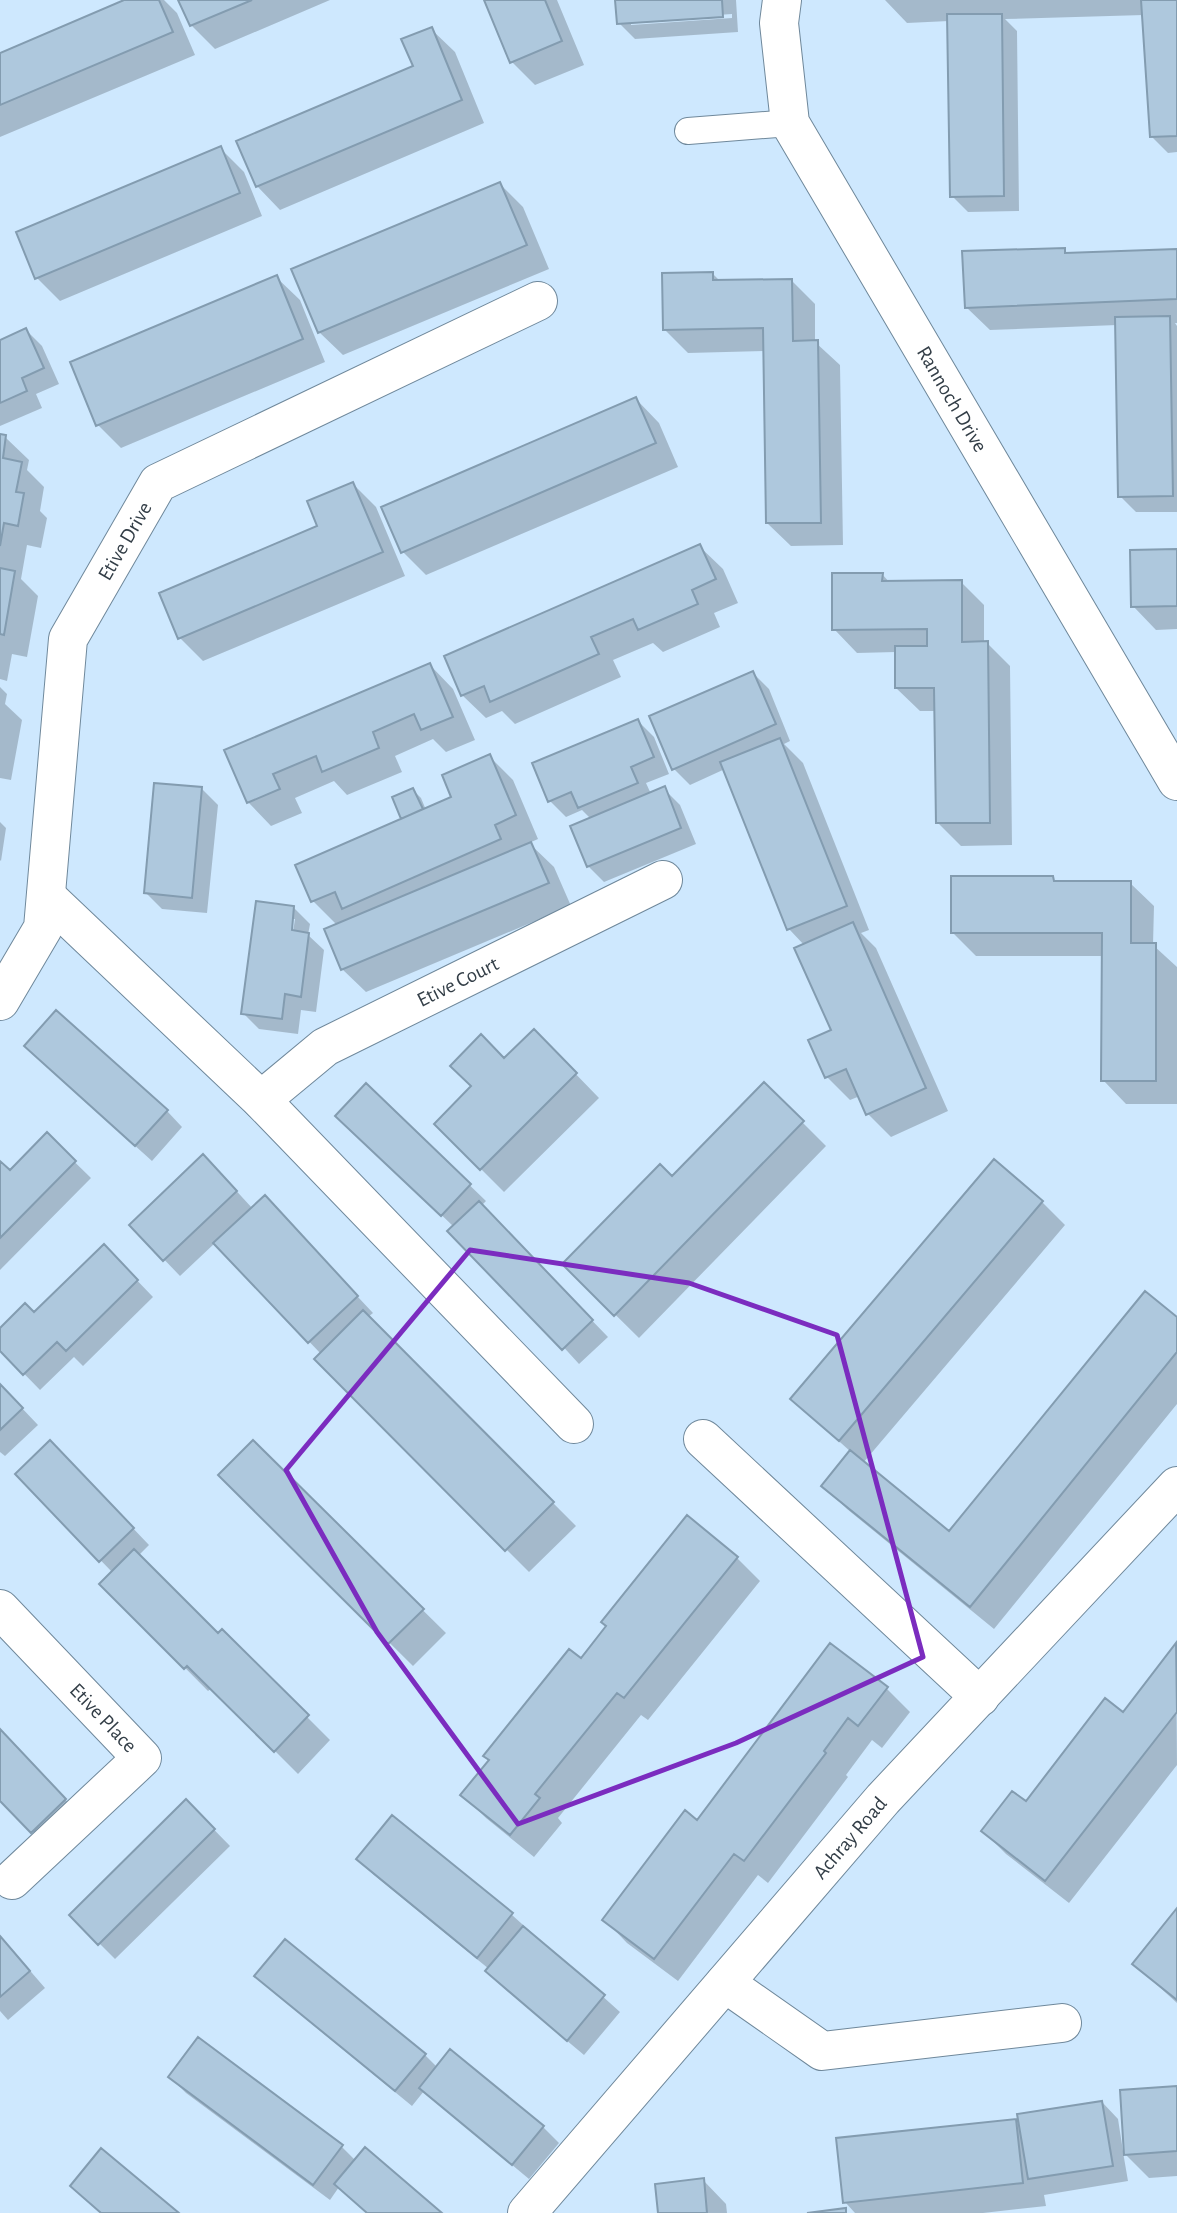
<svg xmlns="http://www.w3.org/2000/svg" width="1177" height="2213" font-family="'Alegreya Sans',sans-serif">
<style>
.shadow{fill:#0003;fill-rule:evenodd}
.building{fill:#aec8dd;stroke:#839cb0;stroke-width:2}
.lines{fill:none;stroke-linecap:round;stroke-linejoin:round}
.lane-casing{stroke:#6f889b;stroke-width:28}
.street-casing{stroke:#6f889b;stroke-width:40}
.lane{stroke:#fff;stroke-width:26}
.street{stroke:#fff;stroke-width:38}
.marked{fill:none;stroke:#7b2cbf;stroke-width:5;stroke-linejoin:round}
.labels{text-anchor:middle;dominant-baseline:central;stroke-width:5;stroke-linejoin:round;paint-order:stroke}
.street-label{font-size:21px;fill:#333e47;stroke:#fff}
</style>
<rect width="100%" height="100%" fill="#cee8fe"/>
<path class="shadow" d="M129 0H164L177 13 195 55 0 137V54Z
M180 0H330L215 49 191 25Z
M486 0H557L584 65 535 85 512 62Z
M617 0H736L738 32 635 39 619 23ZM732 14V18L631 25V21Z
M885 0H1177V152L1168 153 1152 137 1144 15 1005 19 1017 31 1019 211 968 212 952 196 949 21 907 23Z
M431 29 455 52 484 123 280 210 257 186 415 67Z
M220 148 244 172 262 216 60 301 37 278Z
M500 184 523 207 549 269 343 355 319 332Z
M1064 250 1070 255 1177 251V323H1175L1177 326V512H1136L1120 496 1117 325 990 330 966 307Z
M713 274 720 281 791 280 815 304V342L840 365 843 545 791 546 767 523 765 351 688 353 664 329Z
M276 277 300 300 325 362 121 448 98 425Z
M26 330 42 346 59 384 36 394 42 408 0 426V342Z
M636 399 659 423 678 467 426 575 403 552Z
M0 436 5 437 29 460 27 470 44 487 40 511 47 518 41 548 27 545 21 579 38 596 27 657 12 654 7 681 0 679Z
M353 484 376 507 405 576 203 661 180 638 319 527Z
M699 546 723 569 738 603 714 613 720 627 663 652 653 643 613 660 621 677 515 724 502 711 486 718 462 695Z
M1177 551V629L1156 630 1133 606Z
M882 574 890 583 961 582 984 605V643H987L1010 666 1012 845 961 846 938 823 936 711H920L896 688V652L857 653 834 629Z
M430 665 453 689 475 740 446 752 433 739 395 756 402 772 347 795 334 781 295 798 302 813 271 826 248 802 226 751Z
M753 673 769 689 790 741 784 744 803 763 869 930 861 933 876 948 948 1111 891 1137 868 1114 860 1096 850 1100 827 1077 833 1031 805 946 789 929 725 769 690 785 674 769Z
M0 687 7 694 5 704 22 720 11 780 0 778Z
M638 721 654 737 669 774 646 783 651 794 664 789 680 805 696 844 604 882 588 866 591 819 582 810 566 817 550 801Z
M490 757 513 780 538 839 529 843 554 867 571 906 366 992 342 969 337 925 313 901 404 819 413 790 421 798 426 810 454 798Z
M202 789 218 805 207 913 162 909 146 893Z
M0 822 6 828 1 861 0 860Z
M1052 878 1057 883H1130L1154 906 1153 945 1177 967V1104H1126L1103 1080V956H976L952 932Z
M294 908 310 924 308 935 324 950 316 1012 301 1010 298 1034 259 1029 243 1013ZM291 919H295L292 939Z
M534 1031 599 1098 504 1192 436 1124Z
M42 1062 167 1111 182 1127 152 1161Z
M764 1084 826 1146 639 1338 564 1264 672 1179Z
M366 1085 486 1201 481 1206 608 1337 579 1364 454 1227 354 1131Z
M47 1135 91 1178 0 1270V1163L10 1173Z
M219 1172 253 1209 280 1214 373 1313 368 1317 576 1526 529 1572 316 1359 321 1354 215 1243 180 1276 131 1225Z
M1042 1202 1065 1225 863 1463 949 1533 1177 1319V1404L994 1629 847 1509 824 1486 851 1452 792 1399Z
M104 1246 153 1297 83 1366 74 1357 40 1390 0 1349V1330L34 1315Z
M0 1385 38 1425 5 1456 0 1452Z
M253 1443 446 1633 413 1666 220 1475Z
M66 1458 149 1545 138 1556 218 1636 222 1632 330 1740 298 1774 212 1688 208 1691 102 1584 113 1573 17 1474Z
M737 1558 760 1581 648 1720 641 1715 558 1818 562 1823 534 1857 486 1818 463 1795 581 1660Z
M1176 1645 1177 1765 1069 1903 1006 1854 983 1831 1026 1804 1123 1714Z
M830 1646 887 1689 910 1712 882 1748 872 1740 846 1775 848 1777 768 1883 758 1875 678 1981 627 1943 604 1919 697 1822Z
M0 1731 81 1816 48 1847 0 1798Z
M186 1801 230 1846 115 1959 71 1915Z
M392 1818 512 1915 620 2012 584 2055 503 1987 487 1971 489 1969 374 1875 358 1859Z
M1177 1911V2003L1134 1964Z
M0 1936 45 1988 8 2020 0 2011Z
M257 1976 425 2055 437 2067 543 2127 559 2143 529 2179 424 2091 412 2106 273 1992Z
M198 2040 342 2147 356 2161 439 2213H367L339 2187 330 2200 186 2093 170 2077Z
M1177 2088V2176L1149 2178 1123 2152 1128 2181 1044 2195 1046 2206 983 2213H855L845 2202 1015 2121 1021 2127 1102 2102 1118 2119 1123 2151H1126Z
M703 2180 726 2204 727 2213H659Z"/>
<path class="building" d="M124 0H159L173 32 0 105V53Z
M178 0H252L190 26Z
M484 0H545L562 41 510 63Z
M615 0H722L723 17 617 24Z
M1141 0H1177V136L1150 137Z
M947 14H1002L1004 196 950 197Z
M432 27 462 100 256 187 236 141 413 66 401 39Z
M221 146 240 193 35 279 16 232Z
M500 182 527 245 318 333 291 269Z
M1065 248V253L1177 249V299L965 308 962 251Z
M713 272V280L792 279 793 341 818 340 821 523H766L763 328 663 330 662 273Z
M277 275 303 339 96 426 70 362Z
M1170 316 1173 496 1118 497 1115 317Z
M26 328 44 368 22 378 27 391 0 403V340Z
M636 397 656 443 401 553 381 507Z
M0 434 6 435 3 458 22 462 16 492 24 493 18 526 4 523 0 546Z
M353 482 383 552 178 639 159 593 317 526 307 501Z
M700 544 716 579 692 590 698 604 638 630 633 619 591 637 599 654 490 702 484 686 461 696 444 656Z
M1177 549V606L1131 607 1130 550Z
M0 568 15 571 4 635 0 634Z
M832 573H883L882 581 962 580V642L988 641 990 823H936L934 688H895V646H927V629L832 630Z
M430 663 453 717 421 730 414 714 373 732 379 748 322 772 316 756 273 774 280 789 247 803 224 750Z
M753 671 776 724 672 770 649 716Z
M638 719 654 757 631 767 638 783 578 808 571 792 548 802 532 763Z
M780 738 847 906 787 930 720 762Z
M490 754 516 815 495 825 501 839 342 909 335 892 311 902 295 865 451 797 442 775Z
M154 783 202 787 192 898 144 893Z
M665 786 681 828 587 867 570 826Z
M413 788 423 809 401 819 392 797Z
M531 842 549 883 341 970 324 929Z
M951 876H1053L1054 881H1131V943H1156V1081H1101L1102 933H951Z
M256 901 294 906 292 930 309 933 301 997 285 994 282 1019 241 1014Z
M853 922 926 1088 866 1115 846 1069 825 1078 808 1040 831 1030 794 948Z
M56 1010 168 1110 135 1146 24 1046Z
M534 1029 577 1073 480 1170 434 1124 471 1086 450 1066 481 1034 504 1058Z
M764 1082 804 1121 614 1316 562 1264 660 1164 672 1176Z
M366 1083 471 1184 441 1216 335 1116Z
M47 1132 76 1161 0 1238V1161L10 1170Z
M203 1154 237 1191 163 1261 129 1225Z
M994 1159 1043 1201 839 1441 790 1399Z
M265 1195 358 1296 308 1343 213 1243Z
M479 1201 593 1320 562 1350 447 1231Z
M104 1244 138 1280 66 1351 57 1342 23 1375 0 1351V1328L25 1303 34 1312Z
M1145 1291 1177 1317V1352L970 1607 821 1486 850 1450 949 1531Z
M363 1310 554 1502 505 1551 314 1359Z
M0 1384 23 1408 0 1430Z
M50 1440 134 1528 99 1562 15 1474Z
M253 1440 424 1609 388 1644 218 1475Z
M687 1515 738 1557 624 1698 617 1693 535 1794 540 1798 510 1835 460 1795 489 1760 483 1756 569 1649 581 1658 606 1626 601 1622Z
M134 1549 218 1633 222 1629 309 1715 274 1752 187 1666 184 1669 99 1584Z
M830 1643 888 1687 858 1726 848 1718 824 1751 826 1753 744 1861 734 1854 654 1959 602 1920 685 1810 697 1820Z
M1176 1643 1177 1712 1045 1881 981 1831 1012 1791 1026 1801 1105 1698 1123 1712Z
M0 1729 66 1799 31 1833 0 1801Z
M186 1799 215 1829 98 1945 69 1915Z
M392 1815 513 1913 477 1958 356 1859Z
M1177 1908V2000L1132 1964Z
M523 1926 605 1995 567 2041 485 1971Z
M0 1936 30 1971 0 1997Z
M285 1939 426 2054 395 2091 254 1976Z
M198 2037 343 2145 313 2185 168 2077Z
M450 2049 544 2126 512 2165 419 2088Z
M1177 2086V2151L1124 2155 1120 2090Z
M1102 2101 1113 2166 1028 2179 1017 2114Z
M1016 2119 1023 2183 843 2203 836 2138Z
M365 2147 442 2213H367L334 2184Z
M101 2148 179 2213H101L70 2186Z
M704 2178 707 2213H658L655 2184Z
M846 2208V2213H807Z"/>
<g class="lines">
<defs>
<path id="lane" d="M688 131 790 123"/>
<g id="street">
<path id="s1" d="M782 0 779 23 790 123 1177 781"/>
<path d="M46 896 261 1100 574 1424"/>
<path id="s2" d="M0 1001 43 928 68 639 158 483 538 301"/>
<path id="s3" d="M261 1100 325 1047 663 880"/>
<path d="M703 1439 980 1697"/>
<path id="s4" d="M0 1609 142 1758 12 1880"/>
<path d="M725 1983 822 2051 1062 2023"/>
<path id="s5" d="M527 2213 883 1799 1177 1486"/>
</g>
</defs>
<use href="#lane" class="lane-casing"/>
<use href="#street" class="street-casing"/>
<use href="#lane" class="lane"/>
<use href="#street" class="street"/>
</g>
<path class="marked" d="M470 1250 689 1283 837 1335 923 1657 736 1743 518 1824 377 1632 286 1470Z"/>
<g class="labels">
<g class="street-label">
<text stroke="none"><textPath href="#s1" startOffset="444">Rannoch Drive</textPath></text>
<text stroke="none"><textPath href="#s2" startOffset="488">Etive Drive</textPath></text>
<text stroke="none"><textPath href="#s3" startOffset="231">Etive Court</textPath></text>
<text stroke="none"><textPath href="#s4" startOffset="150">Etive Place</textPath></text>
<text stroke="none"><textPath href="#s5" startOffset="495">Achray Road</textPath></text>
</g>
</g>
</svg>
